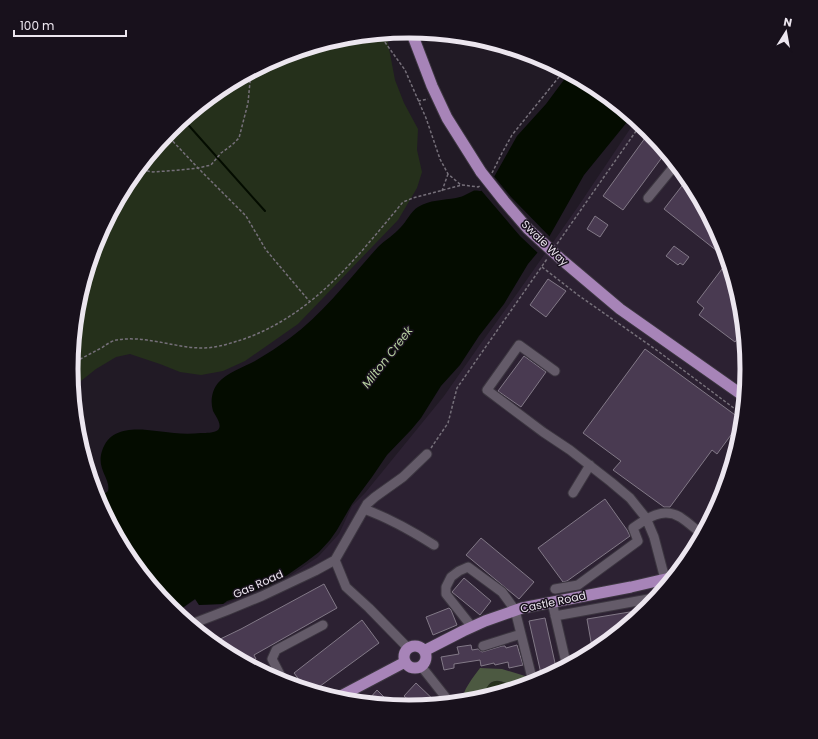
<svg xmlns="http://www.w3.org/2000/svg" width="818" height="739" font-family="Poppins,sans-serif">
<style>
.built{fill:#2c2132}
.green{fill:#25301b}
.forest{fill:#4c5941}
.water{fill:#040c00}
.pier{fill:#211a25}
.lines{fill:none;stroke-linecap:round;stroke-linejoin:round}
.stream{stroke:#040c00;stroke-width:2}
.building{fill:#493a51;stroke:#827987}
.minor-casing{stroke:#3c3640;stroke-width:11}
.major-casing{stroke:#3c3640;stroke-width:13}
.path{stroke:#76707a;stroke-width:1.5;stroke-dasharray:3 2;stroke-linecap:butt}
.minor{stroke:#645b69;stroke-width:9}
.major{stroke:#a784b8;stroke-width:11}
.major-bridge-casing{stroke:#3c3640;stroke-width:13;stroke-linecap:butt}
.major-bridge{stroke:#a784b8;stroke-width:11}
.labels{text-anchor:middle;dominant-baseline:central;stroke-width:3;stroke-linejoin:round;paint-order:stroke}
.street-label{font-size:11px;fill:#ece6ef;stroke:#18111c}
.water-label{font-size:12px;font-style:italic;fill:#b7d1a1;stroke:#18111c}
.rim{fill:none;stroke:#ece6ef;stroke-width:5}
</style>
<rect width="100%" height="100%" fill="#211a25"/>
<path class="built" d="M636 120 649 130 691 182 722 240 741 304 747 370 741 436 722 499 690 558 648 609 597 651 549 677 535 679 462 698V703L409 708 343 701 279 682 221 651 169 609 164 602 171 598 181 609 196 599 199 605 223 604 277 584 318 557 339 534 352 506 365 493 444 396 479 346 516 295 577 208Z"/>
<path class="green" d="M386 33 395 80 404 103 418 129 417 150 422 172 417 188 398 220 298 324 245 361 223 371 201 375 180 372 160 364 130 354 116 357 96 369 72 388 71 369 77 303 96 240 128 181 170 130 221 88 280 57 343 37Z
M494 681C505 681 509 685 519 688L481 700 487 686Z"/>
<path class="forest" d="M480 668 502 669 535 679 549 677C542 680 527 688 519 688 515 688 511 686 508 684 490 675 487 686 481 700L475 702 462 703C462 690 473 678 480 668Z"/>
<path class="water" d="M569 73 597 88 632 116 584 175 549 237 538 252 528 264 504 304 479 336 460 365 441 386 421 418 411 430 387 455 372 477 352 504 337 530 330 540 319 552 306 562 286 576 269 585 245 595 227 601 223 604 199 605 195 599 181 609 171 598 165 603 127 557 96 499 94 493C100 494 104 495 108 491 111 479 96 469 102 451 112 420 150 431 174 433 183 434 192 434 201 433 206 433 214 433 218 430 223 425 215 415 213 411 210 401 212 390 218 383 226 373 244 367 255 361 267 354 279 346 290 338 324 313 349 279 378 247 385 240 394 235 401 227 407 221 410 212 418 207 429 200 444 200 456 198 460 197 464 196 467 194 469 193 471 192 473 191 475 190 479 191 481 191L494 177 517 136 546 104Z"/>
<path class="pier" d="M493 175 511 197 551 238 539 254 520 236 480 189Z"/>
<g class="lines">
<path class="stream" d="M183 119 265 211"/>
</g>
<path class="building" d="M648 134 657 141 666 152 623 210 603 196Z
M688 178 691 182 722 240 723 244 717 251 664 209Z
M595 216 608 225 600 237 587 229Z
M674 246 689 257 683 265 680 263 678 265 666 256Z
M728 261 741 304V308L739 311 742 313 744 330 735 342 699 315 704 308 697 302Z
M548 279 566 291 546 317 530 305Z
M645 349 742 420 717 454 712 450 670 507H664L613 470 621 461 583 433Z
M524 356 546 372 521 407 498 391Z
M605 499 627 530 630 536 567 581 563 582 538 548Z
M481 538 534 582 519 599 466 555Z
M464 578 491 601 480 615 452 592Z
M324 584 337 608 254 655 256 659 246 664 221 651 212 643 241 629Z
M449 608 451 610 457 625 433 635 426 617Z
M648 609 597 651 593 653 587 619Z
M545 618 557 672 550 676 542 678 529 621Z
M362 620 379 643 312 692 307 690 294 673Z
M471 645 472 650 478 649 482 652 502 646H505L506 648 517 645 523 665 509 668 508 662 495 665 494 663 481 666 480 660 454 664V668L444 670 441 657 459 654 457 647Z
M416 683 439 705 416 707 404 696Z
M377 690 394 707 362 703 368 697 370 698Z"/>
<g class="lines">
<defs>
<path id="minor" d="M648 198 676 164
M555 371 519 345 487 390 543 432 570 450 611 482 630 498 646 518 654 537 665 579
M727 476 729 477
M573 493 590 465
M364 509C389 518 412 531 434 545
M335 560 346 587 369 608 408 648
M555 589 578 585 638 541 633 528C647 518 663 507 680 517 688 522 695 529 703 535
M552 602 567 667
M555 616 654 598
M189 625 228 610 262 596 315 571 335 560 367 504 375 497 403 477 427 454
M472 627 446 594V587L451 577 459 571 468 567 502 592 515 610 532 678
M483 646 521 634
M421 666 451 704
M285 684 272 659 276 650 323 625
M346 693 350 702"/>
<path id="major" d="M411 31 432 86 447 118 481 172
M562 260 620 309 745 397
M404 657a11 11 0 1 1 22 0a11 11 0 1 1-22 0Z
M424 651 463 631 485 621 522 608 631 587 674 577
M335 699 405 662"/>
</defs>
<use href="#minor" class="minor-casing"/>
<use href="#major" class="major-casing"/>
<path class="path" d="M379 34 405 70 426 118 440 159 448 174 461 185
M418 101 428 99
M166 134 198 168 246 216 266 250 310 302
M137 169 153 172 180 170 198 168 211 165 221 153 232 145 239 138 248 103 250 82 249 73
M492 173 502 153 512 135 563 72V70
M442 191 448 174
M557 244 641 124
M542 267 578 295 655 349 743 415
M71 364C82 358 92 353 103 347 107 344 112 341 116 340 146 335 174 348 203 348 217 348 231 343 244 339 314 314 357 257 403 202L413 198 462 185 478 187 480 186
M431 448 448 423 457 388 547 259
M486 698 489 696H493"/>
<use href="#minor" class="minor"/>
<use href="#major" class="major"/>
<defs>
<path id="major-bridge" d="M481 172 504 201 528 229 562 260"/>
</defs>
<use href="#major-bridge" class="major-bridge-casing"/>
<use href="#major-bridge" class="major-bridge"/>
</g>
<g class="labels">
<g class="street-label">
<text transform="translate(545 243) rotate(44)">Swale Way</text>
<text transform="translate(258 584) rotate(-24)">Gas Road</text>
<text transform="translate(553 602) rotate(-12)">Castle Road</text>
</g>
<g class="water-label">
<text transform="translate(387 357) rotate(-52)">Milton Creek</text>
</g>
</g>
<path d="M0 0H818V739H0ZM78 369a331 331 0 1 1 662 0a331 331 0 1 1-662 0Z" fill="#18111c" fill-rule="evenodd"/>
<path class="rim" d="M78 369a331 331 0 1 1 662 0a331 331 0 1 1-662 0Z"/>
<g transform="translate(786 32) rotate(11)" stroke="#18111c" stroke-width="3" paint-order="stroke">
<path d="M0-3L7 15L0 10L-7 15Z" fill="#ece6ef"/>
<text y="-6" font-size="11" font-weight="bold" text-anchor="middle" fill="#ece6ef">N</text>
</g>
<path d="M14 30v6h112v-6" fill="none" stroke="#ece6ef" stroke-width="2"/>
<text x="20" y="30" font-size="12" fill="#ece6ef" stroke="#18111c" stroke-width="3" paint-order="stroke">100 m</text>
</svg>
